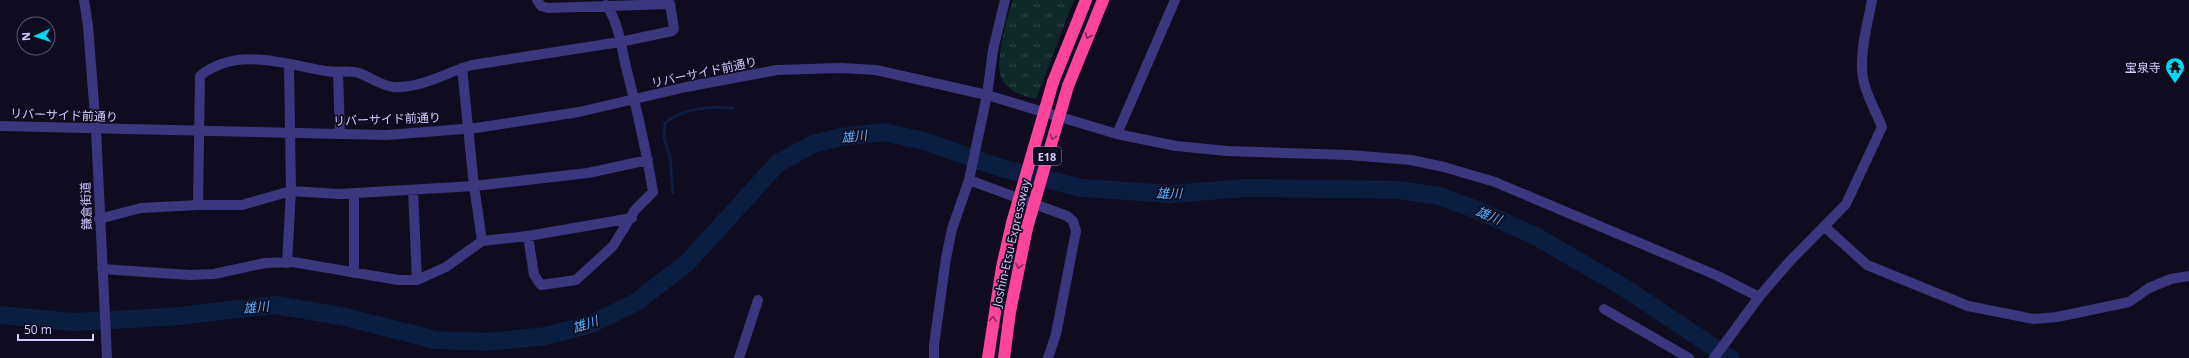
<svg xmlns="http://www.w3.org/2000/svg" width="2189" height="358" font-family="'Open Sans','Noto Sans JP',sans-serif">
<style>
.grass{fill:url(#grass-tufts)}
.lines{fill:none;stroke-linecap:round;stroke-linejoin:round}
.stream{stroke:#0b1d40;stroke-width:3}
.river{stroke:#0b1d40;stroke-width:18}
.minor{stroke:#3b377e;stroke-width:10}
.tertiary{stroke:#3b377e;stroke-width:10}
.motorway{stroke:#ff459b;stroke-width:12}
.motorway-bridge{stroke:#ff459b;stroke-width:12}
.oneway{stroke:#88285d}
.labels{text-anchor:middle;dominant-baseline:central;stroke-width:3.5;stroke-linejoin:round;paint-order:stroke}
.shield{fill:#100c1f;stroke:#9791bc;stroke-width:1}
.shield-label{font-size:11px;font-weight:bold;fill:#d1caff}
.poi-label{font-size:12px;fill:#d1caff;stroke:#100c1f;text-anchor:end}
.street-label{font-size:12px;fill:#d1caff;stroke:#100c1f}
.water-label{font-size:13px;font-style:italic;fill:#58afff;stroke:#100c1f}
</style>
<defs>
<pattern id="grass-tufts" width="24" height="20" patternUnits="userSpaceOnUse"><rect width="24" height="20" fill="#0f2929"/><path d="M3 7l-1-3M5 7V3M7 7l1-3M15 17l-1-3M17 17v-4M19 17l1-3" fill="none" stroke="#314749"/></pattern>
</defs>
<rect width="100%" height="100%" fill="#100c1f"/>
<path class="grass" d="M1013 0H1074L1036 99C1023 96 1009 92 1002 79 994 64 1007 16 1013 0Z"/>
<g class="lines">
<path class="stream" d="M673 193 670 157 664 138 665 123C682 108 711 106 733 108"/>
<path class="river" d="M0 315 73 322 169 317 275 305 341 316 436 340 487 342 546 336 591 324 635 303 687 263 778 163 813 144 841 137 883 132 924 141 1001 168 1082 188 1171 194 1246 188 1399 190 1439 196 1480 211 1537 237 1625 288 1730 358"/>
<path class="minor" d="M84 0 88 26
M462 68 474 186 482 241
M338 73 340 134
M1117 134 1175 0
M969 180 1067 216 1073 221 1076 231 1056 334 1048 358
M413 190 417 280
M198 205 200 76C236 46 284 64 326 71 336 73 349 70 359 73 370 77 382 86 393 87 420 89 447 72 472 65L620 42 672 31 674 29 670 4 548 8 541 6 537 0
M99 219 141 208 198 205H242L291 191 339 194 474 186 588 173 648 160
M1825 227 1867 265 1968 306 2034 319 2057 317 2129 302 2149 288 2171 279 2189 276
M528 236 534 275 541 285 576 280 613 246 635 210 653 192C646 148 636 106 625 63 621 44 618 21 606 5
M287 263 291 191 289 64
M102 269 190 275 214 274 265 263 293 262 398 280H417L446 267 482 241 528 236 632 218
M354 273V193
M1604 309 1689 358
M739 358 758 300
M934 358V345L946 258 952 229 969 180 987 95
M1714 358 1759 297 1789 262 1846 204 1882 127C1875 109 1862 88 1862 68 1861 46 1868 22 1872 0"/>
<path class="tertiary" d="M88 26 96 130 107 358
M987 95 993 50 1005 0
M0 126 387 135 476 128 579 112 686 87 777 70 841 68 876 70 987 95 1117 134 1176 146 1227 151 1349 155 1411 160 1444 167 1495 182 1718 276 1759 297"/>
<path class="motorway" d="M1053 82 1086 0
M1068 86 1103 0
M988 358 1002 267 1012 223
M1004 358 1010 312 1027 228"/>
<path class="motorway-bridge" d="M1012 223 1053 82
M1027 228 1068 86"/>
</g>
<defs><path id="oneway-chevron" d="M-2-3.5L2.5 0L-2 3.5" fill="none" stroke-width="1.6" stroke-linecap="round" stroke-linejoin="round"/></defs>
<g class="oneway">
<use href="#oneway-chevron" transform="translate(1088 36) rotate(113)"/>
<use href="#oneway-chevron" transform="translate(1053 137) rotate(107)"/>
<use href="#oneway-chevron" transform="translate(1019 266) rotate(102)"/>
<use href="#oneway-chevron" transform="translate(993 319) rotate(-82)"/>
</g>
<defs>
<symbol id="temple-pin" viewBox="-11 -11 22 30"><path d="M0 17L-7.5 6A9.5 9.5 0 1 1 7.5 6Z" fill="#00d9f5" stroke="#100c1f"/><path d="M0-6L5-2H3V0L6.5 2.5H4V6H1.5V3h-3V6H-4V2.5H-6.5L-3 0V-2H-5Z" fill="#111"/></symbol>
</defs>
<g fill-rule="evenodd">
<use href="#temple-pin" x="2164" y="56" width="22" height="30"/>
</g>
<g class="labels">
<rect class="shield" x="1033" y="147" width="28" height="18" rx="3"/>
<g class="shield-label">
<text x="1047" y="156">E18</text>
</g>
<g class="poi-label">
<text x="2161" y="67">宝泉寺</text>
</g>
<g class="street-label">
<text transform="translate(704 72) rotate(-12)">リバーサイド前通り</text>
<text transform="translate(64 115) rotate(2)">リバーサイド前通り</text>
<text transform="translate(387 119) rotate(-2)">リバーサイド前通り</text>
<text transform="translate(86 206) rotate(-92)">鎌倉街道</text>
<text transform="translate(1011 243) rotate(-77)">Joshin-Etsu Expressway</text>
</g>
<g class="water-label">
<text transform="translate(854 136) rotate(-7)">雄川</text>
<text x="1169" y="193">雄川</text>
<text transform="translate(1489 215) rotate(23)">雄川</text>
<text transform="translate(256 307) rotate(-6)">雄川</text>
<text transform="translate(585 324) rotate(-19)">雄川</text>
</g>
</g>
<g transform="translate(36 36) rotate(267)"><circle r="19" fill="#100c1f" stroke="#5d5879"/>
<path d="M0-3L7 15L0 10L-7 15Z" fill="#00d9f5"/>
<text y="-6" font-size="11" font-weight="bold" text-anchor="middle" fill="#d1caff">N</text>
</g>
<path d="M18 334v6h75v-6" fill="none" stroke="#d1caff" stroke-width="2"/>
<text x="24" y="334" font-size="12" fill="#d1caff" stroke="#100c1f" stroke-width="3" paint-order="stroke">50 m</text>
</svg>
